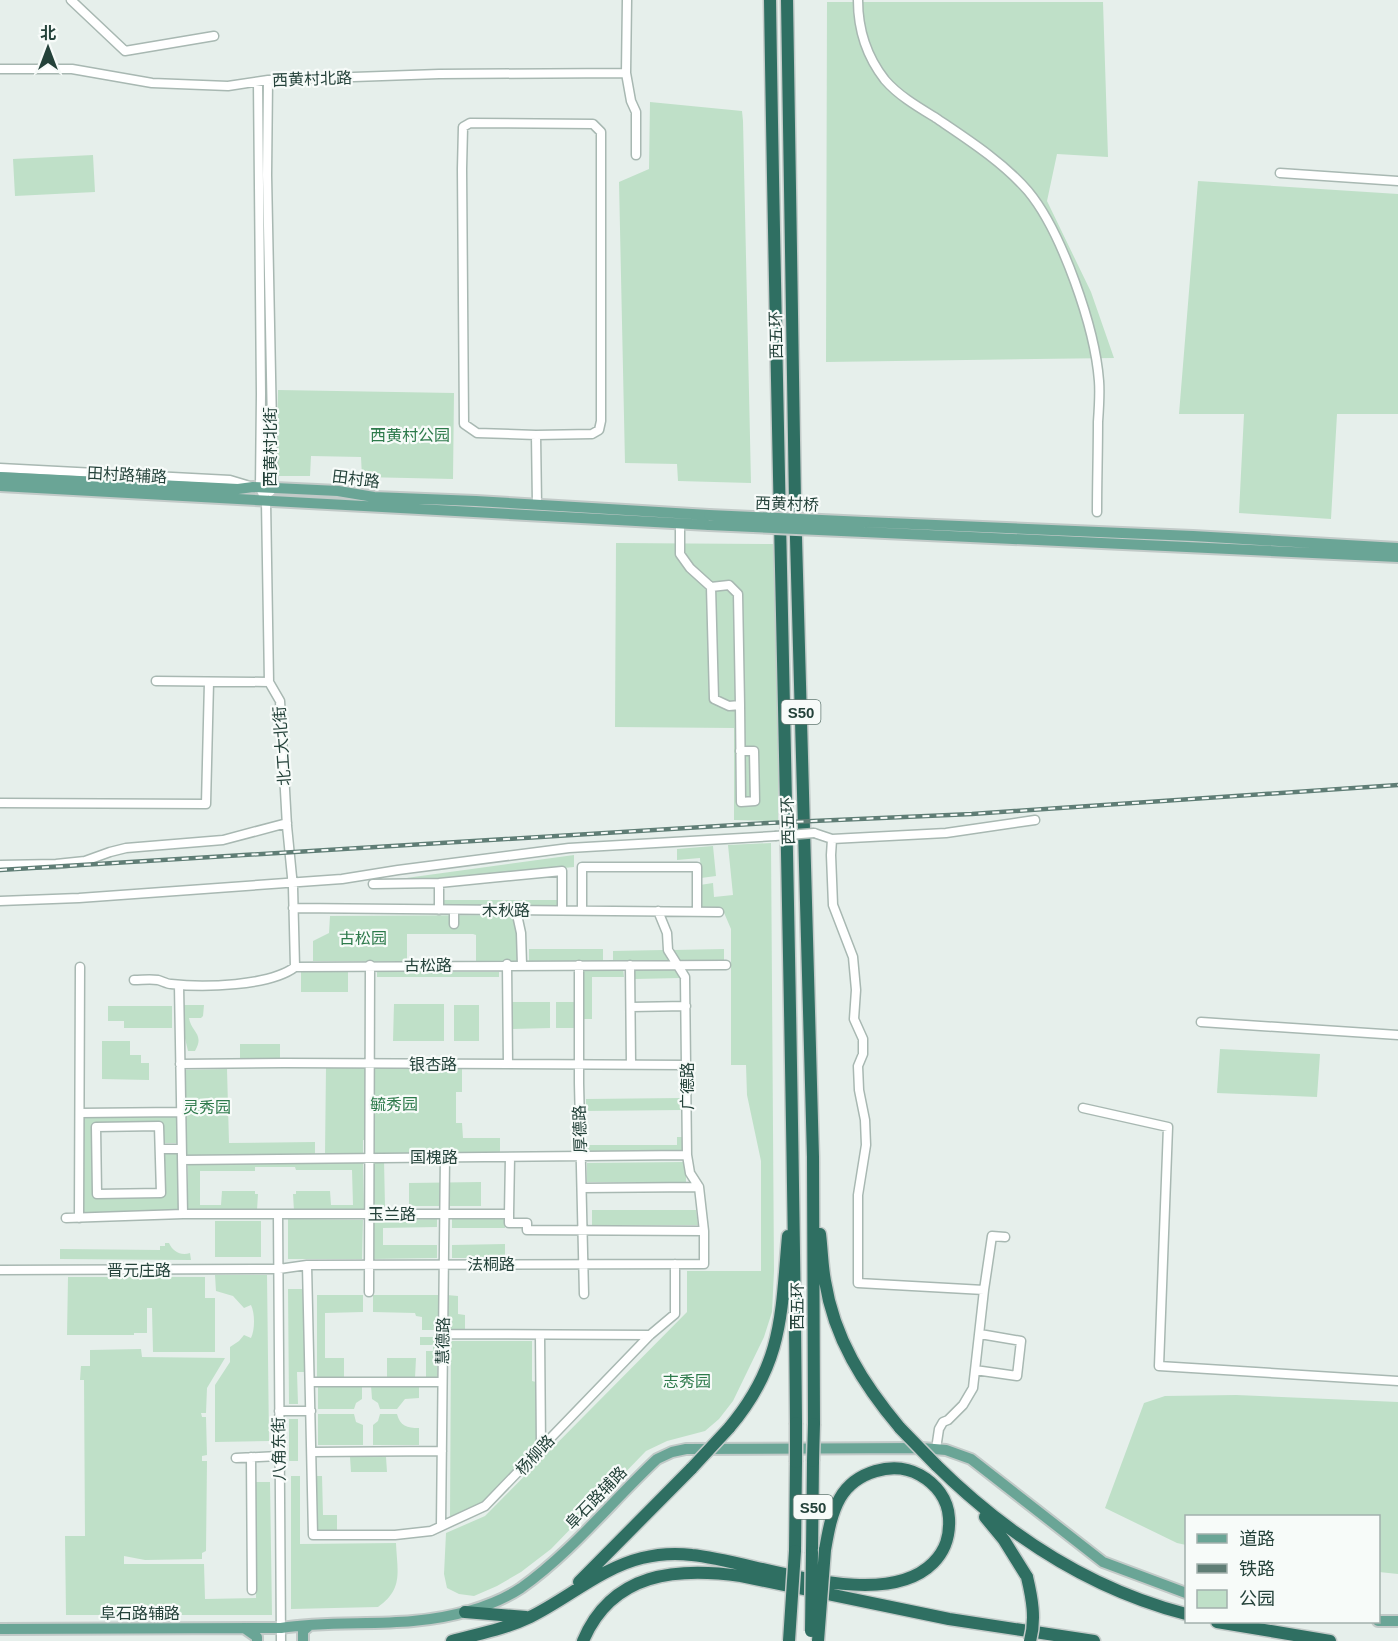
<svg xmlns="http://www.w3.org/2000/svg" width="1398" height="1641" font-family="Arial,'Noto Sans SC',sans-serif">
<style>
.green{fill:#bfe0c8}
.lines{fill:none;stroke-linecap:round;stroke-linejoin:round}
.minor-casing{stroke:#a8b8b2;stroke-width:11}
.major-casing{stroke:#c2cac8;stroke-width:14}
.highway-casing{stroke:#c2cac8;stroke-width:15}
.minor{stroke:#fff;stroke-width:8}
.major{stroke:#6aa596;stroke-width:10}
.highway{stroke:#2f6f62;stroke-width:12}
.rail-casing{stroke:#5f7d75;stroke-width:4.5}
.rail{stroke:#f7fbf9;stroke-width:2;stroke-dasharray:7;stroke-linecap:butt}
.minor-bridge-casing{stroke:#a8b8b2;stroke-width:11;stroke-linecap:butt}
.major-bridge-casing{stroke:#c2cac8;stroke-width:14;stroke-linecap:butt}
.highway-bridge-casing{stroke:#c2cac8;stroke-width:15;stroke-linecap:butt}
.minor-bridge{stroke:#fff;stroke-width:8}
.major-bridge{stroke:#6aa596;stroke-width:10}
.highway-bridge{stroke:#2f6f62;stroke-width:12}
.labels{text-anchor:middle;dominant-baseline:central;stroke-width:4.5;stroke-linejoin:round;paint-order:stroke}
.shield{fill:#f7fbf9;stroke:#637a73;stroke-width:1.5}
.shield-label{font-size:15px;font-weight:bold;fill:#24423a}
.street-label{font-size:16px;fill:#24423a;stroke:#f7fbf9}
.park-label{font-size:16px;fill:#2d7a4b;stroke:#f7fbf9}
</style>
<rect width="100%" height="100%" fill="#e6efeb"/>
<path class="green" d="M827 2H1103L1108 157 1057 154 1047 201 1091 292 1114 358 826 362Z
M650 102 742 111 743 121 751 483 678 481 677 464 625 463 619 182 649 169Z
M93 155 95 192 15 196 13 159Z
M1198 181 1398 194V414H1337L1331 519 1239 513 1244 414H1179Z
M278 390 454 393 453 479 362 477 361 457 311 456 310 476H276Z
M616 543 779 544 778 821 734 820V728L615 727Z
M771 843 774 1271 772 1312 764 1337 733 1401 719 1419 705 1431 667 1441 646 1451 551 1549 521 1572 497 1586 474 1596 459 1594 447 1588 444 1574 446 1533 485 1516 687 1312V1271H761V1161L747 1095 746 1065H731V929L722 908H701L700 885 713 883 714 897 733 895 728 845Z
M713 846 716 876 701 878 700 858 677 860V849Z
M574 855V867L439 880 377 882Z
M443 900H557V907L443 906Z
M513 915 518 933V961H476V935L473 934H407V961H313V941L329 933 330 916Z
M529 949H603V962L529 961Z
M724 949V961H681L673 950Z
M663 950 670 962H613V951Z
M582 968H623L624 977H592V1019H582Z
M635 968H673L680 978 635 979Z
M301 970 348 971V992H301Z
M377 972H499V977H377Z
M512 1002H550V1028L512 1029Z
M556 1002H574L575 1028H556Z
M394 1004H444V1041H393Z
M183 1005H204L203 1016 201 1018H189C191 1032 205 1034 195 1051H188L184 1034Z
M454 1005H479V1041H454Z
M108 1006H172V1028H124V1021H108Z
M102 1041H130V1055H141V1063H149V1080L102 1079Z
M240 1044H280V1059L240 1060Z
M1220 1049 1320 1054 1317 1097 1217 1093Z
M326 1067 462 1068V1092H456V1123H462L463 1138H500V1153L375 1154V1140H363V1154H325Z
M227 1069 229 1143 315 1142V1154L186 1156 185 1070Z
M681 1098V1110L586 1111V1099Z
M82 1115H178V1143H163L162 1124 93 1125 94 1197 163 1196V1153H178L180 1211 81 1215Z
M677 1137H684V1152H587V1145H677Z
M372 1160H384L385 1207 373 1208Z
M363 1162 364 1211H294L293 1194H296V1191H330L331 1205H353L352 1170H296L295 1167H255V1171H200V1205H221L222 1191H255V1194H258L257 1210H188V1164Z
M686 1162V1182H587V1163Z
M481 1182V1206H409V1183Z
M592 1210H696L698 1225H592Z
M288 1219 363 1220 362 1259H288Z
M437 1219V1227L383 1228V1245H437V1258L372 1259V1220Z
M452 1219H505V1228H452Z
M215 1221H261V1257H215Z
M165 1243H169C173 1252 181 1256 190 1253L191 1260 60 1259V1249L160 1250V1246H165Z
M505 1244V1258H452V1245Z
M215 1275H267L269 1441 215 1442V1385L230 1362V1347L239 1341 244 1335 251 1338C255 1330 255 1313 251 1305L244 1308 233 1296 216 1291Z
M68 1277H205V1298H215V1352H153L152 1308H147V1333H134V1335H67Z
M288 1289H304L305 1372H297L298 1404H289Z
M317 1295H363V1312L325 1313V1358H344V1377L317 1378Z
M373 1295H438V1330H422V1317L416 1316 415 1313 373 1312Z
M447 1295 458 1296V1314L465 1315V1330H446Z
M420 1337H437V1379H426V1351H433V1345H420Z
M451 1341H532V1381L536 1382V1442L533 1449C511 1473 485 1511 450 1517Z
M141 1349 142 1357 225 1358 207 1388 206 1413H201L202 1417H206L207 1455 202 1456V1461H207L206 1551 202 1553V1559L145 1560 124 1556V1564H204L205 1599 256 1598V1482H270L272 1615H66L65 1536H85L84 1380H80L81 1366H90V1350Z
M387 1358H416L415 1378H387Z
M419 1384V1398L405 1399 397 1409H380L378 1403 372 1399 371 1385Z
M318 1385H362V1399L356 1403 354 1409H318Z
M1236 1395 1398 1402V1574L1379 1572 1378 1516H1186V1545L1177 1543 1105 1508 1144 1403 1165 1396Z
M318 1414H354L356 1422 363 1425V1445H318Z
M380 1414H397C400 1426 407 1428 419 1428V1445H373V1425L378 1421Z
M289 1419H298V1461H289Z
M350 1457H386L387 1472H351Z
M291 1476H300V1544L396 1543C397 1571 404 1589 378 1607L291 1609Z
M315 1476H322L323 1515H337V1532H316Z"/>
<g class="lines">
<defs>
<path id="minor" d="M71 0 125 51 214 36
M627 0 626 73 631 101 636 112V155
M858 0C858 29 867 57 885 80 899 96 918 107 936 118 967 139 1003 162 1028 191 1062 232 1095 328 1099 381 1100 394 1099 408 1098 422 1098 452 1097 482 1097 512
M0 69H72L152 83 228 86 268 80 439 74 626 73
M268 80 267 175 273 475V489L270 492
M258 82 261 394 260 488 266 501 269 682 280 701 287 826 293 887 295 967
M470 123 593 124 601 132V421L599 430 592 434 536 435 477 433 464 424 462 169 463 127Z
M1280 173 1398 181
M536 435 537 505
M0 468 230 480 250 486
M680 523V554L690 568 711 587 714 699 729 706 740 705 738 594 729 585 711 587
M156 681 269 682
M740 705 741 802 755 801 754 751H740
M0 803 206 804 209 682
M814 833 832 839 831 855 833 905 853 957 856 990 854 1019 863 1039V1054L858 1066 859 1090 865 1120 866 1145 858 1195V1283L984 1290 973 1388 963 1405 948 1420 943 1422 939 1429 936 1449
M832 839 946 833 1035 820
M0 865 56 864 85 861 110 852 126 848 223 840 287 823
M439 883V910
M373 884 439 883 562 871V910
M0 901 79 898 342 879 398 870 569 848 775 836
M293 908 719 912
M454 910V924
M516 910 521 933 522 965
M582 910V867H697V911
M507 964 508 1064
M579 965V1083L584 1294
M630 965 631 1064
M134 980C142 980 150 979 158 980 162 981 167 984 171 984 203 988 270 986 295 967L726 965
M179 985 183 1214
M631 1007 686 1006
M1201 1022 1398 1035
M180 1064 284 1063 687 1065
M1083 1108 1168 1127 1159 1366 1398 1381
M80 1113 181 1112
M159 1126 161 1193 97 1194 96 1127Z
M160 1149H181
M182 1160 687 1155
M582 1188 699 1187
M278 1214 281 1641
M509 1214 510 1157
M66 1218 183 1214H509V1223H527V1230L704 1231
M79 1218 80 967
M307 1265 313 1535H395L431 1531 485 1506 650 1335 675 1314V1264
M0 1270 279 1269 307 1265 704 1264V1231L699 1187 690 1173 687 1155 685 977 668 950 667 933 658 911
M984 1290 992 1236 1005 1237
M369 1292 370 965
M442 1334 650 1335
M540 1335 541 1448
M975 1370 1017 1376 1021 1341 980 1334
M311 1382H442H417
M279 1411H311
M312 1452 442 1451
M251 1457 252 1590
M236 1458 279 1456
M441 1526 445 1156"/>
<path id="major" d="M0 477 238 489 253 487 338 491 374 497 476 501 709 515
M0 486 709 525
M865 522 1193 536 1398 548
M864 532 1398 557
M1378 1621H1398
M244 1628 257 1637V1641
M0 1629 281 1628C324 1621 369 1625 413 1621 449 1618 491 1608 521 1588 572 1552 612 1501 657 1459L672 1452 686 1449 922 1448 946 1450 971 1459 1103 1562 1186 1593
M303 1641V1631L310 1625"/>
<path id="highway" d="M770 0C777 475 792 949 796 1423
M787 0 795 502 813 1157 814 1424
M820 1234C822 1250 822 1265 825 1281 834 1338 863 1384 900 1428
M729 1428C783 1364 781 1315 788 1236
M936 1465C1007 1535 1089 1589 1186 1614
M985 1517 1004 1540 1027 1577
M795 1551 796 1462
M812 1552 813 1461
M579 1582 692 1468
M465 1612 526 1617
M1217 1622 1330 1641
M452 1641C478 1634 505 1629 530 1617 567 1599 601 1568 642 1558 658 1554 676 1553 692 1555 755 1561 882 1614 933 1563 946 1550 950 1536 949 1518 948 1499 936 1484 920 1475 893 1460 855 1472 840 1498 831 1514 828 1533 825 1550
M583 1641C612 1572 677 1567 741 1576L949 1619 1094 1641"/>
</defs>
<use href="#minor" class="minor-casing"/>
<use href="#major" class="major-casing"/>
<use href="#highway" class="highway-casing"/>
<use href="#minor" class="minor"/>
<use href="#major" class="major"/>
<use href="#highway" class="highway"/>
<defs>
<path id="rail" d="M0 870 768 823 972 814 1398 785"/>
</defs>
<use href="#rail" class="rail-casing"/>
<use href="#rail" class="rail"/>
<defs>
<path id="minor-bridge" d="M775 836 814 833"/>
<path id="major-bridge" d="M709 515 865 522
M709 525 864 532"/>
<path id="highway-bridge" d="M900 1428 936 1465
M813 1461 814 1424
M796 1462V1423
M692 1468 729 1428
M1027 1577C1032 1598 1036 1619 1030 1641
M811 1631 812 1552
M789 1641 795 1551
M818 1641 825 1550"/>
</defs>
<use href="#minor-bridge" class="minor-bridge-casing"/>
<use href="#major-bridge" class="major-bridge-casing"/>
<use href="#highway-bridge" class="highway-bridge-casing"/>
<use href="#minor-bridge" class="minor-bridge"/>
<use href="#major-bridge" class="major-bridge"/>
<use href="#highway-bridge" class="highway-bridge"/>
</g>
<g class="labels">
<g class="shield">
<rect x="781.5" y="700" width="39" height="24" rx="4.5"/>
<rect x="793.5" y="1495" width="39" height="24" rx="4.5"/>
</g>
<g class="shield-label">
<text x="801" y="712">S50</text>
<text x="813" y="1507">S50</text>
</g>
<g class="street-label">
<text transform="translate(312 79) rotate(-2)">西黄村北路</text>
<text transform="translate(776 335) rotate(-91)">西五环</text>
<text transform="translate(270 447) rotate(-90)">西黄村北街</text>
<text transform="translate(127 475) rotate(3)">田村路辅路</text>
<text transform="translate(356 479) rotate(7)">田村路</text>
<text transform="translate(787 504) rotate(2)">西黄村桥</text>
<text transform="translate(282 746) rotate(-94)">北工大北街</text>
<text transform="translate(788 821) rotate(-92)">西五环</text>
<text x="506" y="910">木秋路</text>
<text x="428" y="965">古松路</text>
<text x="433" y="1064">银杏路</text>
<text transform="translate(687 1086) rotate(-90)">广德路</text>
<text transform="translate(580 1129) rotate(-92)">厚德路</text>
<text x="434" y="1157">国槐路</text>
<text x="392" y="1214">玉兰路</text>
<text x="491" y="1264">法桐路</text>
<text x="139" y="1270">晋元庄路</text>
<text transform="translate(797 1306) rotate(-90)">西五环</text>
<text transform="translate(443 1341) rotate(-89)">慧德路</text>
<text transform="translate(279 1449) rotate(-91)">八角东街</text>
<text transform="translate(535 1455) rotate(-47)">杨柳路</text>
<text transform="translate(596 1498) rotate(-46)">阜石路辅路</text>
<text x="140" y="1613">阜石路辅路</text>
</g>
<g class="park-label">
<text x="410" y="435">西黄村公园</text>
<text x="363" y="938">古松园</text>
<text x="394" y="1104">毓秀园</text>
<text x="207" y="1107">灵秀园</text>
<text x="687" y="1381">志秀园</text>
</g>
</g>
<rect x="1185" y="1515" width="195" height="108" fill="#f7fbf9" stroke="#a3b1ad" stroke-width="1.5"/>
<rect x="1197" y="1534" width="30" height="9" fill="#6aa596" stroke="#a3b1ad" stroke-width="1.5"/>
<text x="1239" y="1545" font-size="18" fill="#24423a">道路</text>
<rect x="1197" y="1564" width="30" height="9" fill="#5f7d75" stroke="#a3b1ad" stroke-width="1.5"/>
<text x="1239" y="1575" font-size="18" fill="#24423a">铁路</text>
<rect x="1197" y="1590" width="30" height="18" fill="#bfe0c8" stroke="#a3b1ad" stroke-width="1.5"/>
<text x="1239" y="1605" font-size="18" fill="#24423a">公园</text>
<g transform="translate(48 48)" stroke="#f7fbf9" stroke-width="4.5" paint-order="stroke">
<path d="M0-4.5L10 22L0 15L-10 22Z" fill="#24423a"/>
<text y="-9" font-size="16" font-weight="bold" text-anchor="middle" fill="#24423a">北</text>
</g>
</svg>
